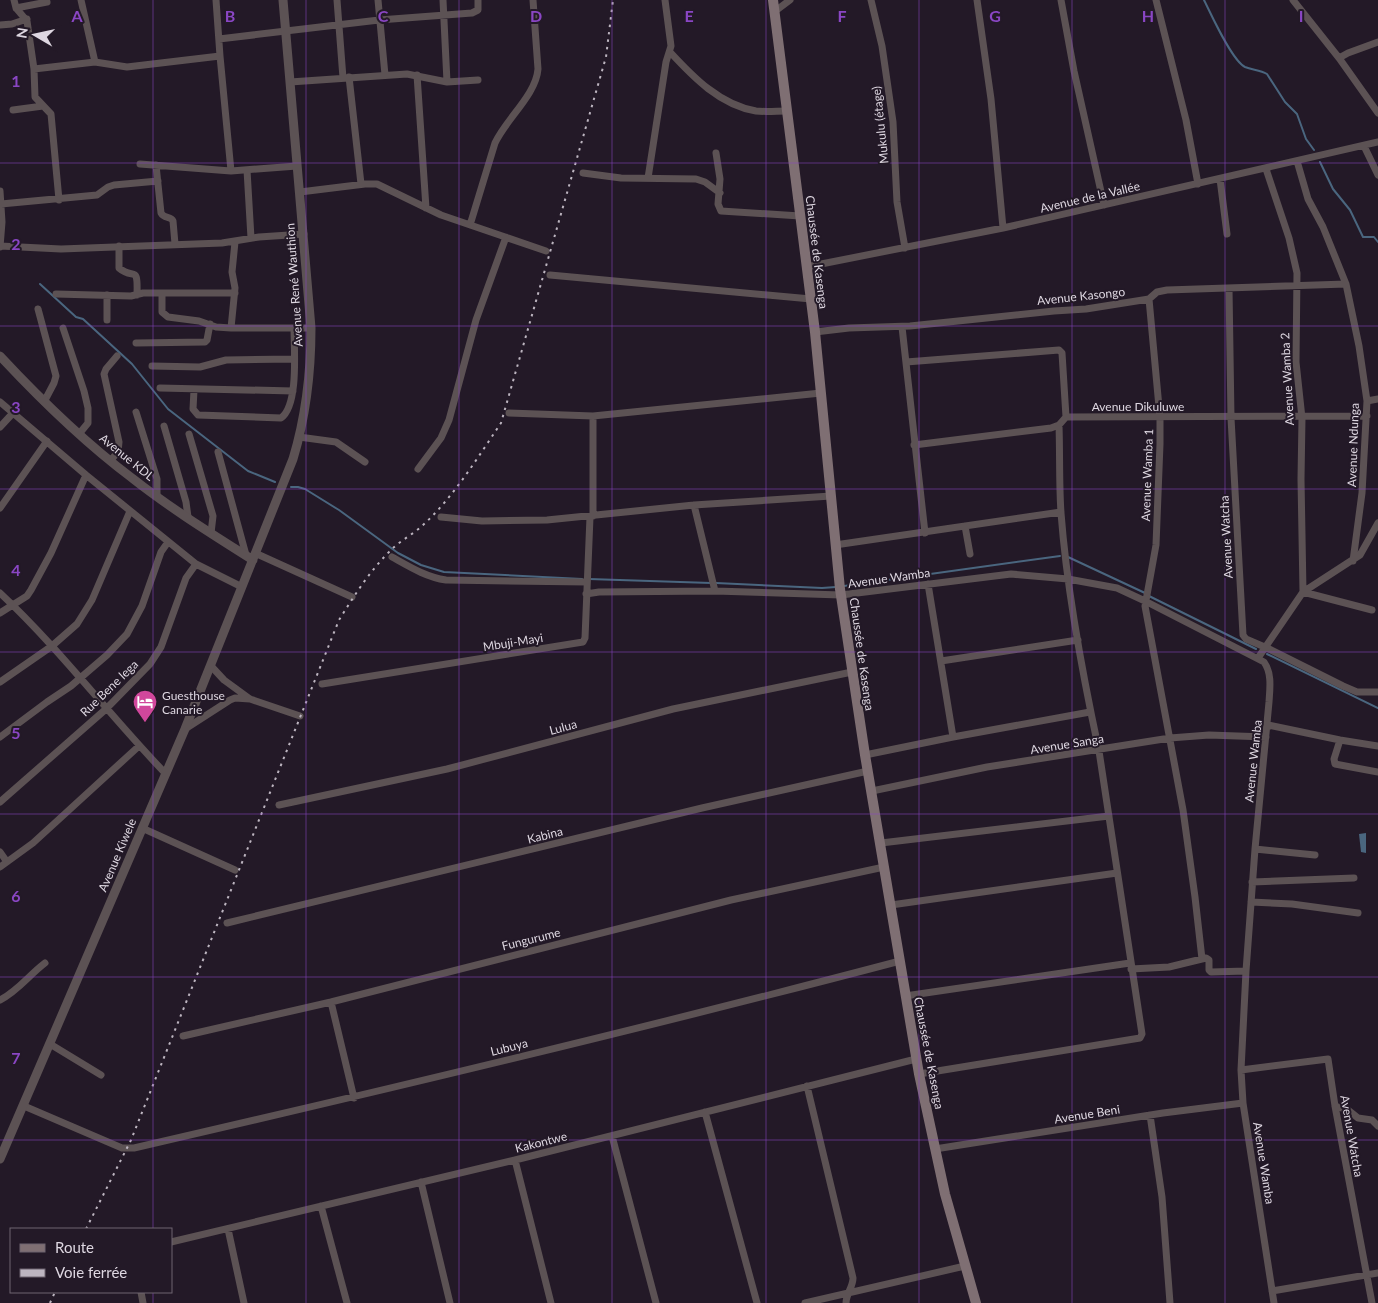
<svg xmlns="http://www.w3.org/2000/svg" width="1378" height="1303" font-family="Lato,sans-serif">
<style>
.water{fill:#4a667f}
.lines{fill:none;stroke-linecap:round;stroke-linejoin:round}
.stream{stroke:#4a667f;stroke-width:2}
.minor{stroke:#5c5254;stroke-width:7}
.tertiary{stroke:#5c5254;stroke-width:9}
.secondary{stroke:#7f6f73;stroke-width:10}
.rail{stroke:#bdb5c0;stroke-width:2;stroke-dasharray:2.5 5;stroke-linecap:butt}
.grid{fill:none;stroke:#8a46c4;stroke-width:1;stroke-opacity:0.55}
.labels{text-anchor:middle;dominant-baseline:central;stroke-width:4;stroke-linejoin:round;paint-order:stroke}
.street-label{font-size:12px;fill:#ded7e1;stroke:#231927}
.poi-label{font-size:12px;fill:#ded7e1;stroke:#231927;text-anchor:start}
.grid-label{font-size:16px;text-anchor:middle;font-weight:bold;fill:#8a46c4;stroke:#231927;stroke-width:4;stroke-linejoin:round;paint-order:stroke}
</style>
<rect width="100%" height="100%" fill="#231927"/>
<path class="water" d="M1366 833V853L1361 852 1359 834Z"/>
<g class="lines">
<path class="stream" d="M1204 0C1211 14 1232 61 1245 67 1252 70 1260 70 1267 74L1285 102 1297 114 1306 139 1314 150
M1320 162 1333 189 1350 210 1363 237H1374L1378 242
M40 284 76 317 83 319 132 364 168 409 248 471 275 482
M291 487H298L305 489 339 510 398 553 421 565 444 572 582 579
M1068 557 1145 593
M589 579 711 583
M716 583 822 588 836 587
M844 586 1060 556
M1149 596 1256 649
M1267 654 1378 708"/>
<path class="minor" d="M14 0 16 8 27 21 34 69 35 97 51 114 59 200
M81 0 95 62
M216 0 220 56
M337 0 343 78
M378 0 385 75
M443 0 447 82
M871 0 882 46 893 122 897 202 905 248
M977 0 991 99 1003 228
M1061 0 1074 71 1104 205
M1156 0 1186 120 1198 184
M1293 0 1339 58 1378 113
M16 8 47 2
M774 12 790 0
M0 25 12 24 27 19
M219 39 379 20 472 13 478 10V0
M670 52C693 77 720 105 756 111 766 112 777 111 787 111
M1339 58 1348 53 1378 42
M34 69 95 62 127 67 220 56 231 171
M417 75 426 208
M349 77 361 184
M290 82 407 74 447 82 478 80
M13 110 43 106
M1364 146 1378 175
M716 153 720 179 718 204 721 211 800 216
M1297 161 1308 199 1323 227 1346 284 1359 346 1367 401 1362 493 1353 561
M140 164 231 171 297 166
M156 165 161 213C164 219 171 216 173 221L175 244
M1266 169 1289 238 1297 273 1296 362 1302 418 1301 479 1303 592 1372 610
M247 170 251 238
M583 173 621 178 696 179 705 182 720 193
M648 178 666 62 671 46 665 0
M1220 179 1227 234
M0 191 2 222 0 247
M300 192 365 184H377L441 215 546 251
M1 204 97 195 108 187 114 185 158 181
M470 225 495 143C506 119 536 95 538 69L533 0
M0 246 61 249 222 243 259 237 304 234
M119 246V268C134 281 138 263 137 295
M806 267 1003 228 1378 142
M550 275 811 299
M1229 288 1231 418 1243 635 1246 639 1267 648 1343 686 1357 692H1378
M162 293H235
M56 294 131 296 143 293H162V312L168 317 199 321 216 327 231 328H311
M1149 299 1160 418V444L1156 545 1145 606 1183 810 1195 897 1202 959
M38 309 56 376 54 383 44 402
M107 320V295
M902 327 925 533
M63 328 84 391 88 408V423L79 434
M231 328 235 288 232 272 235 242
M815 332 849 328 910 326 1054 311 1086 309 1149 299 1157 292 1167 290 1346 284
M136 343 205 342 207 340 210 324
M906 362 1059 350 1062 353 1066 417
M152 366 200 367 226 360 294 359
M160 388 293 391
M194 390 193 409 198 415 281 418C299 405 294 349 294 328
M1367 401 1378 399
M0 402 86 475 196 564 242 587
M136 412 157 479V497
M509 413 593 416 821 393
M593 416V516
M164 426 186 502 188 517
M0 427 13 413
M189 434 213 516 211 533
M299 437 336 442 365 462
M914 445 1051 428 1059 425 1066 417 1367 416
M218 452 246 555
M110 461 118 452 119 442 104 374 106 369 117 356
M418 469 441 438 449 420 476 320 506 237
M694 505 715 591
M0 508 47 441
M441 517 482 521 547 520 694 505 831 496
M965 526 970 554
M835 545 1061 512
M255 553 352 597
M392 557C410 567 426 577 446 580L587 582
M928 584 953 737
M0 593C60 649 109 715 166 774
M586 594 599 592 715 591 841 595 1011 574 1068 579 1117 588 1145 601 1264 662C1272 673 1270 688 1269 702L1255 849 1246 971 1241 1070 1243 1103 1274 1303
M0 613 27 596 31 590 51 553 86 475
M1258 658 1303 592 1360 555 1378 523
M941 661 1078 640
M211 666 224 680 250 699 300 716
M0 682 52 646 77 624 92 600 130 511
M322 684 583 642 585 638 590 517
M1268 725 1340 740 1378 746
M185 729 230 700 235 698 250 699
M0 737 47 702 71 686 107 655 127 634 142 606 161 552 168 542
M1340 740 1334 759 1335 764 1378 772
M865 755 953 737 1090 712
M872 791 987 767 1170 738 1209 735 1266 737
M0 802 106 709 150 664 161 647 186 578 196 564
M279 805 447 769 673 709 852 672
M142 828 235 870
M881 843 1109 816
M1255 849 1315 855
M0 852 7 862
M0 867 33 843 139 746
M1252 882 1354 878
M1251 902 1292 904 1358 913
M891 905 1117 873
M227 923 702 808 868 771
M1131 969 1169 967 1206 958 1209 960V970L1211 972 1246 971
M905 996 1130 963
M0 1000C18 991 29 975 45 963
M331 1002 354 1098
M183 1036 331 1002 731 900 884 867
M50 1044 101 1075
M1241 1070 1328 1059 1335 1106 1372 1303
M919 1074 1140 1038 1142 1034 1099 751C1082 672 1067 592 1061 513 1059 484 1060 454 1059 425
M807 1086 853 1278C853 1287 846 1294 846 1303
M24 1106 122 1148H134C390 1089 646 1028 900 961
M1335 1106 1348 1110 1358 1118 1372 1120 1378 1126
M705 1112 757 1303
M1150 1115 1162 1197 1170 1303
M612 1136 656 1303
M935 1149 1163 1113 1243 1103
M515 1160 551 1303
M421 1182 450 1303
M321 1206 347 1303
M228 1229 244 1303
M171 1242 515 1160 916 1059
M1272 1291 1378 1273
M141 1292 143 1303
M805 1303 965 1266"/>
<path class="tertiary" d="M0 356C41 400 84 442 132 478 170 508 212 534 253 560
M0 1159 185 729 293 459C306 416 311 373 311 328L283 0"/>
<path class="secondary" d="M773 0 815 332 840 589 865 755 919 1074 945 1194 976 1303"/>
<path class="rail" d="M86 1229 131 1140 339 620C354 596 369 572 389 552 398 542 412 535 422 526 453 498 478 457 501 423L606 57 613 0
M50 1303 55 1292"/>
</g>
<path class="grid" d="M153 0V1229M306 0V1303M459 0V1303M612 0V1303M766 0V1303M919 0V1303M1072 0V1303M1225 0V1303M0 163H1378M0 326H1378M0 489H1378M0 652H1378M0 814H1378M0 977H1378M0 1140H1378M153 1292V1303"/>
<defs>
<symbol id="hotel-pin" viewBox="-11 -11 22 30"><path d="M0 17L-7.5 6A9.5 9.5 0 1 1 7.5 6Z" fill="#d1479c" stroke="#231927"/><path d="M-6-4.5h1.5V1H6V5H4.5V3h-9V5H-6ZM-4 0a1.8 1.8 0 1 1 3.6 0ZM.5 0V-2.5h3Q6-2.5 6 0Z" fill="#fff"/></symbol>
</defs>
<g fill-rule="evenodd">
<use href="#hotel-pin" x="131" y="688" width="28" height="38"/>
</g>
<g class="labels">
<g class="street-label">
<text transform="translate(880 125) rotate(-96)">Mukulu (étage)</text>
<text transform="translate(1090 197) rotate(-13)">Avenue de la Vallée</text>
<text transform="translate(817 252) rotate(83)">Chaussée de Kasenga</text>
<text transform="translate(294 285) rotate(-94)">Avenue René Wauthion</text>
<text transform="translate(1081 296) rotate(-6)">Avenue Kasongo</text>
<text transform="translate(1287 379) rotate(-93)">Avenue Wamba 2</text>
<text x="1138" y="406">Avenue Dikuluwe</text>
<text transform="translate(1353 445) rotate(-88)">Avenue Ndunga</text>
<text transform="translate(127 457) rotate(39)">Avenue KDL</text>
<text transform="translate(1147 475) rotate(-88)">Avenue Wamba 1</text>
<text transform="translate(1226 537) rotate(-93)">Avenue Watcha</text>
<text transform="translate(889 578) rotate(-8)">Avenue Wamba</text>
<text transform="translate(513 642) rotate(-9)">Mbuji-Mayi</text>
<text transform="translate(862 654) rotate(82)">Chaussée de Kasenga</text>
<text transform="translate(109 688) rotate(-44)">Rue Bene lega</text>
<text transform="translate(563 727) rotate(-15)">Lulua</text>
<text transform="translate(1067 744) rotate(-9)">Avenue Sanga</text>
<text transform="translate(1253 761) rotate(-84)">Avenue Wamba</text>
<text transform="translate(545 835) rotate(-14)">Kabina</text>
<text transform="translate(117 855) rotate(-67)">Avenue Kiwele</text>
<text transform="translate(531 939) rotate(-14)">Fungurume</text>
<text transform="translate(509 1047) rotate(-14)">Lubuya</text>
<text transform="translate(929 1053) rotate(79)">Chaussée de Kasenga</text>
<text transform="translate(1087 1114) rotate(-9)">Avenue Beni</text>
<text transform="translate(1352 1136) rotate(80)">Avenue Watcha</text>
<text transform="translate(541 1142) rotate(-14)">Kakontwe</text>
<text transform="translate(1264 1163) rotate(81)">Avenue Wamba</text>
</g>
<g class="poi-label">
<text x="162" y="695">Guesthouse<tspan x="162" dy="14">Canarie</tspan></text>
</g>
</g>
<g class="grid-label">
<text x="77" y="22">A</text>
<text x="230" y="22">B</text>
<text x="383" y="22">C</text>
<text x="536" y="22">D</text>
<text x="689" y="22">E</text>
<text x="842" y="22">F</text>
<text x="995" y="22">G</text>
<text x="1148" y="22">H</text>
<text x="1301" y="22">I</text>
<text x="16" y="87">1</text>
<text x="16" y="250">2</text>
<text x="16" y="413">3</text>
<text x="16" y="576">4</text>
<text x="16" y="739">5</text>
<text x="16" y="902">6</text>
<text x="16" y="1064">7</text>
</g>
<rect x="10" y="1228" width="162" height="65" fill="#231927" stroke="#6e6571"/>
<rect x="20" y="1244" width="25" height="8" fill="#7f6f73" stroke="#6e6571"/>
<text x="55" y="1253" font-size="15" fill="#ded7e1">Route</text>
<rect x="20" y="1269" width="25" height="8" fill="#bdb5c0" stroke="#6e6571"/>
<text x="55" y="1278" font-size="15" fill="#ded7e1">Voie ferrée</text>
<g transform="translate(35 35) rotate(279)" stroke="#231927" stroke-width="4" paint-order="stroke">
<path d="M0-4L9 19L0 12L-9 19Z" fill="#ded7e1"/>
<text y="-8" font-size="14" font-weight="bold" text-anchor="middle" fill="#ded7e1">N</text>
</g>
</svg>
